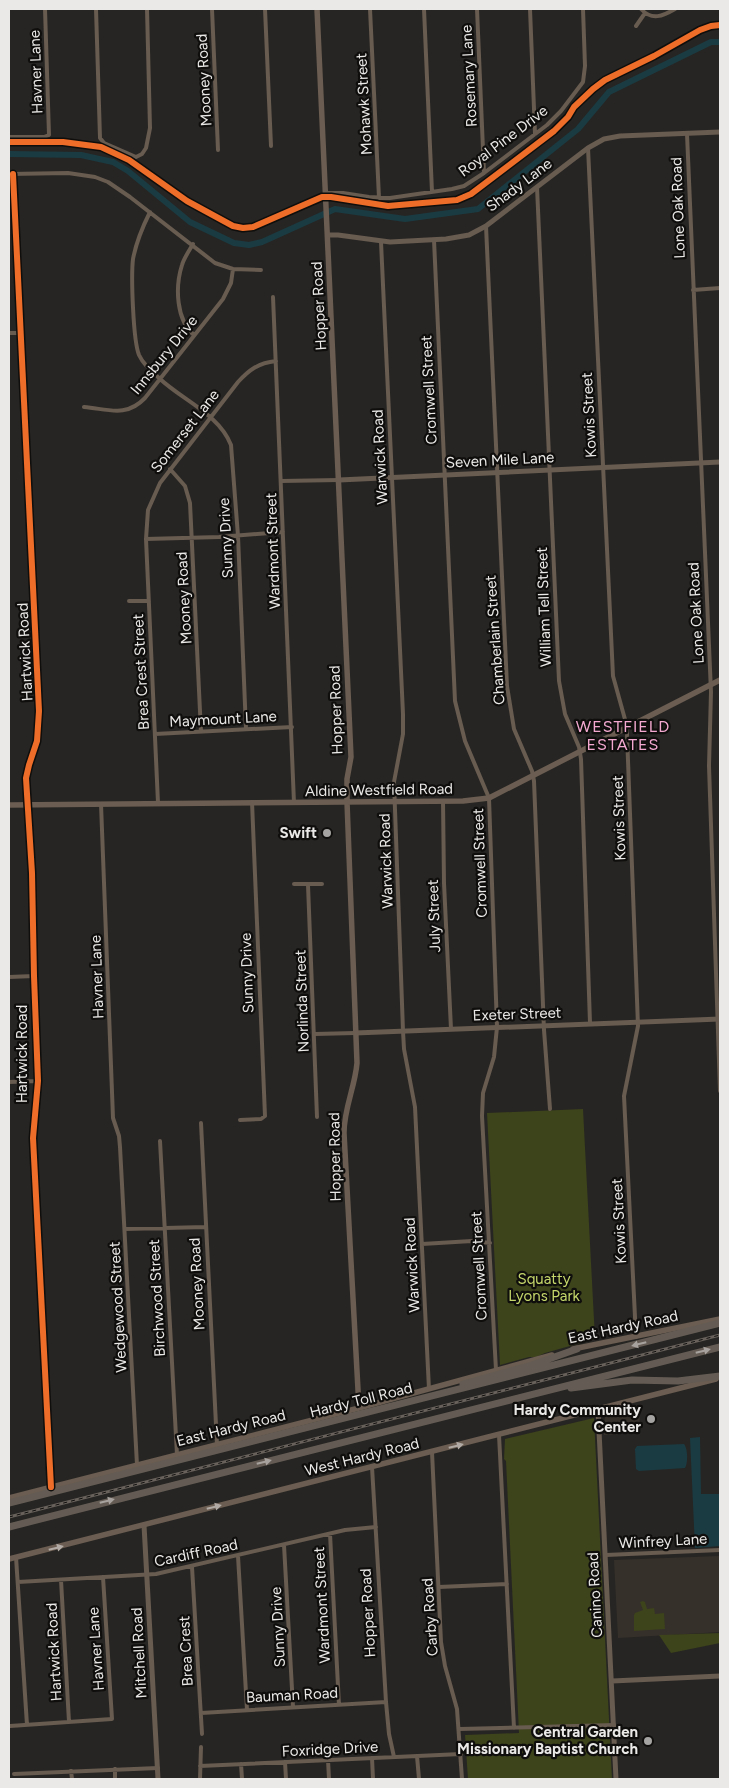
<svg xmlns="http://www.w3.org/2000/svg" width="729" height="1788" font-family="Figtree,sans-serif">
<style>
.built{fill:#35302a}
.green{fill:#3d431b}
.water{fill:#1b3b42}
.lines{fill:none;stroke-linecap:round;stroke-linejoin:round}
.river{stroke:#1b3b42;stroke-width:6}
.minor{stroke:#685b50;stroke-width:4}
.tertiary{stroke:#685b50;stroke-width:5}
.secondary{stroke:#6b5d51;stroke-width:5.5}
.motorway{stroke:#645c54;stroke-width:7}
.rail-casing{stroke:#68615b;stroke-width:3}
.rail{stroke:#0f0e0d;stroke-width:1;stroke-dasharray:4;stroke-linecap:butt}
.cycleway-casing{stroke:#0f0e0d;stroke-width:9}
.cycleway{stroke:#ee6e29;stroke-width:6}
.oneway{fill:#a8a29e}
.oneway2{fill:#b1aaa4}
.poi-dot{fill:#a6a4a2;stroke:#0f0e0d;stroke-width:2}
.labels{text-anchor:middle;dominant-baseline:central;stroke-width:4.5;stroke-linejoin:round;paint-order:stroke}
.street-label{font-size:15px;fill:#ebe9e7;stroke:#0f0e0d}
.poi-label{font-size:15px;font-weight:bold;fill:#ebe9e7;stroke:#0f0e0d;text-anchor:end}
.park-label{font-size:15px;fill:#c5d76a;stroke:#0f0e0d}
.neighbourhood-label{font-size:16px;letter-spacing:1px;fill:#f4a9d1;stroke:#0f0e0d}
</style>
<rect width="100%" height="100%" fill="#262523"/>
<path class="built" d="M639 1405 640 1433 604 1435 605 1414Z
M720 1556V1632L618 1638 614 1560Z"/>
<path class="green" d="M583 1109 595 1339 545 1353 536 1357H529L500 1365 487 1113Z
M594 1418 612 1779H468L465 1735 519 1733 506 1461 504 1459 505 1439Z
M643 1601 645 1602 647 1609 654 1608 655 1614 664 1613 665 1629 634 1631V1615L635 1613 643 1610 640 1602Z
M720 1633V1643L671 1653 659 1635Z"/>
<path class="water" d="M700 1437 701 1494H720V1546L695 1548 690 1438Z
M684 1444C688 1449 688 1463 685 1468L639 1471 636 1469 635 1449 637 1446Z"/>
<g class="lines">
<path class="river" d="M9 154 81 155 113 162 128 171 190 222 234 243 249 245 262 242 335 209 405 219 478 209 578 129 609 92 711 42H720"/>
<path class="minor" d="M96 9 100 138 104 143 136 157 142 154 146 148 150 128 147 9
M212 9 218 150
M265 9 271 146
M370 9 379 198
M424 9 432 192
M477 9 484 173
M530 9 535 134
M641 9C652 21 663 16 675 9
M636 26 645 13
M687 134 711 692 709 766 720 1091
M9 137H44L49 135 45 9
M588 148 613 676 626 723 627 734 638 1026 624 1096 636 1337
M9 174 68 173 95 177 108 182 130 197 215 263 233 269 261 270
M13 174 39 711 37 741 29 765 26 778 32 873 34 976 38 1081 33 1138 51 1487
M537 187 559 681 565 714 579 747 581 759 590 1023
M326 193H343L369 197 390 198 452 189 464 186 484 173 547 125 561 111 583 82 585 66 583 9
M150 212C143 226 136 243 133 259 131 276 133 340 139 355 143 364 151 371 159 378 182 400 219 414 231 445L238 536 246 729
M486 226 507 686 514 729 532 771 534 781 544 1030 550 1109
M434 240 455 701 465 741 489 798 497 1027 494 1057 483 1093 482 1116 496 1370
M381 242 403 714V734L394 782 403 1031 404 1049 415 1107 429 1389
M193 244C189 251 184 258 182 265 175 287 176 320 194 335
M693 290 720 288
M273 297 294 803
M9 333H21
M84 407C108 409 126 418 145 398L223 299 231 283 233 269
M170 469 185 486 190 503 201 732
M281 481 339 480
M146 539 219 537 283 532
M129 601H149
M155 734 292 727
M443 801 444 883 451 1029
M158 803 146 539 148 510 160 483 238 382C249 370 258 363 276 361
M101 804 113 1118 119 1136 120 1147 137 1465
M294 884H322
M308 885 317 1117
M9 977 34 976
M315 1034 355 1033
M9 1082 38 1081
M240 1120 261 1119 265 1116 252 802
M201 1123 217 1445
M160 1141 177 1455
M125 1229 205 1227
M422 1244 472 1241 490 1243
M499 1435 514 1728
M432 1452 441 1642 445 1666 457 1709 462 1779
M372 1467 386 1702 389 1734 394 1757
M330 1534 339 1705
M284 1545 293 1707
M606 1555 720 1550
M238 1556 247 1710
M16 1557 27 1725
M192 1567 202 1734
M61 1580 69 1722
M18 1582 156 1574 345 1530 376 1527
M439 1587 507 1584
M201 1713 386 1702
M10 1726 112 1719 103 1577
M460 1729 614 1725
M417 1756 419 1779
M372 1758 373 1779
M328 1760 329 1779
M285 1762 286 1779
M241 1764 242 1779
M200 1766 461 1754
M115 1769V1779
M71 1771 72 1779
M14 1774 158 1768
M200 1779 201 1747"/>
<path class="tertiary" d="M328 235H338L390 242 446 239 469 235 486 226 588 148 604 139 620 136 720 132
M339 480 720 462
M355 1033 720 1019
M598 1410 616 1779
M144 1525 158 1779
M612 1681 720 1676"/>
<path class="secondary" d="M317 9 351 757 347 779V802L357 1063C355 1087 344 1108 344 1133L359 1408
M9 805 463 801 489 798 720 680
M573 1349 720 1319
M9 1498 359 1408 552 1355
M9 1559 716 1379"/>
<path class="motorway" d="M463 1384 532 1365 577 1349
M571 1388 632 1380 678 1381 720 1376
M9 1503 720 1323
M9 1527 720 1347"/>
<defs>
<path id="rail" d="M9 1517 720 1335"/>
</defs>
<use href="#rail" class="rail-casing"/>
<use href="#rail" class="rail"/>
<defs>
<path id="cycleway" d="M9 142H63L101 147 129 160 187 201 233 226 243 228 253 227 322 197H331L388 206 457 200 471 194 554 131 568 117 574 107 593 89 605 80 654 56 700 30 711 26 720 25
M13 174 39 711 37 741 29 765 26 778 32 873 34 976 38 1081 33 1138 51 1487"/>
</defs>
<use href="#cycleway" class="cycleway-casing"/>
<use href="#cycleway" class="cycleway"/>
</g>
<defs><path id="oneway-solid" d="M-6-.8H1V-3.2L6.5 0L1 3.2V.8H-6Z" transform="scale(1.25)"/></defs>
<g class="oneway">
<use href="#oneway-solid" transform="translate(639 1344) rotate(166)"/>
<use href="#oneway-solid" transform="translate(703 1351) rotate(-14)"/>
<use href="#oneway-solid" transform="translate(264 1462) rotate(-14)"/>
<use href="#oneway-solid" transform="translate(107 1501) rotate(-14)"/>
</g>
<g class="oneway2">
<use href="#oneway-solid" transform="translate(456 1446) rotate(-14)"/>
<use href="#oneway-solid" transform="translate(214 1507) rotate(-14)"/>
<use href="#oneway-solid" transform="translate(56 1548) rotate(-14)"/>
</g>
<g class="poi-dot">
<circle cx="327" cy="833" r="5"/>
<circle cx="651" cy="1419" r="5"/>
<circle cx="648" cy="1741" r="5"/>
</g>
<g class="labels">
<g class="street-label">
<text transform="translate(36 72) rotate(-92)">Havner Lane</text>
<text transform="translate(469 76) rotate(-93)">Rosemary Lane</text>
<text transform="translate(204 80) rotate(-93)">Mooney Road</text>
<text transform="translate(364 104) rotate(-93)">Mohawk Street</text>
<text transform="translate(503 141) rotate(-37)">Royal Pine Drive</text>
<text transform="translate(519 185) rotate(-37)">Shady Lane</text>
<text transform="translate(678 208) rotate(-92)">Lone Oak Road</text>
<text transform="translate(319 306) rotate(-93)">Hopper Road</text>
<text transform="translate(164 355) rotate(-51)">Innsbury Drive</text>
<text transform="translate(429 390) rotate(-93)">Cromwell Street</text>
<text transform="translate(589 415) rotate(-93)">Kowis Street</text>
<text transform="translate(185 431) rotate(-52)">Somerset Lane</text>
<text transform="translate(380 457) rotate(-93)">Warwick Road</text>
<text transform="translate(500 460) rotate(-3)">Seven Mile Lane</text>
<text transform="translate(226 538) rotate(-93)">Sunny Drive</text>
<text transform="translate(273 551) rotate(-92)">Wardmont Street</text>
<text transform="translate(184 598) rotate(-93)">Mooney Road</text>
<text transform="translate(544 607) rotate(-92)">William Tell Street</text>
<text transform="translate(696 613) rotate(-93)">Lone Oak Road</text>
<text transform="translate(495 640) rotate(-94)">Chamberlain Street</text>
<text transform="translate(25 652) rotate(-93)">Hartwick Road</text>
<text transform="translate(141 672) rotate(-93)">Brea Crest Street</text>
<text transform="translate(336 710) rotate(-92)">Hopper Road</text>
<text transform="translate(223 719) rotate(-3)">Maymount Lane</text>
<text transform="translate(379 790) rotate(-1)">Aldine Westfield Road</text>
<text transform="translate(619 818) rotate(-92)">Kowis Street</text>
<text transform="translate(386 861) rotate(-92)">Warwick Road</text>
<text transform="translate(480 863) rotate(-92)">Cromwell Street</text>
<text transform="translate(434 916) rotate(-92)">July Street</text>
<text transform="translate(247 973) rotate(-92)">Sunny Drive</text>
<text transform="translate(97 977) rotate(-92)">Havner Lane</text>
<text transform="translate(302 1001) rotate(-92)">Norlinda Street</text>
<text transform="translate(517 1014) rotate(-2)">Exeter Street</text>
<text transform="translate(22 1054) rotate(-90)">Hartwick Road</text>
<text transform="translate(335 1157) rotate(-91)">Hopper Road</text>
<text transform="translate(619 1221) rotate(-93)">Kowis Street</text>
<text transform="translate(412 1265) rotate(-93)">Warwick Road</text>
<text transform="translate(479 1266) rotate(-93)">Cromwell Street</text>
<text transform="translate(197 1284) rotate(-93)">Mooney Road</text>
<text transform="translate(157 1298) rotate(-93)">Birchwood Street</text>
<text transform="translate(118 1307) rotate(-93)">Wedgewood Street</text>
<text transform="translate(623 1327) rotate(-12)">East Hardy Road</text>
<text transform="translate(361 1400) rotate(-14)">Hardy Toll Road</text>
<text transform="translate(231 1428) rotate(-14)">East Hardy Road</text>
<text transform="translate(362 1457) rotate(-14)">West Hardy Road</text>
<text transform="translate(663 1541) rotate(-3)">Winfrey Lane</text>
<text transform="translate(196 1553) rotate(-12)">Cardiff Road</text>
<text transform="translate(595 1595) rotate(-93)">Canino Road</text>
<text transform="translate(322 1605) rotate(-93)">Wardmont Street</text>
<text transform="translate(368 1613) rotate(-93)">Hopper Road</text>
<text transform="translate(430 1617) rotate(-94)">Carby Road</text>
<text transform="translate(278 1627) rotate(-93)">Sunny Drive</text>
<text transform="translate(96 1649) rotate(-94)">Havner Lane</text>
<text transform="translate(186 1651) rotate(-93)">Brea Crest</text>
<text transform="translate(54 1652) rotate(-93)">Hartwick Road</text>
<text transform="translate(139 1653) rotate(-93)">Mitchell Road</text>
<text transform="translate(292 1695) rotate(-3)">Bauman Road</text>
<text transform="translate(330 1749) rotate(-3)">Foxridge Drive</text>
</g>
<g class="poi-label">
<text x="317" y="833">Swift</text>
<text x="641" y="1410">Hardy Community<tspan x="641" dy="17">Center</tspan></text>
<text x="638" y="1732">Central Garden<tspan x="638" dy="17">Missionary Baptist Church</tspan></text>
</g>
<g class="park-label">
<text x="544" y="1279">Squatty<tspan x="544" dy="17">Lyons Park</tspan></text>
</g>
<g class="neighbourhood-label">
<text x="623" y="726">WESTFIELD<tspan x="623" dy="18">ESTATES</tspan></text>
</g>
</g>
<rect width="729" height="1788" fill="none" stroke="#ebe9e7" stroke-width="20"/>
</svg>
